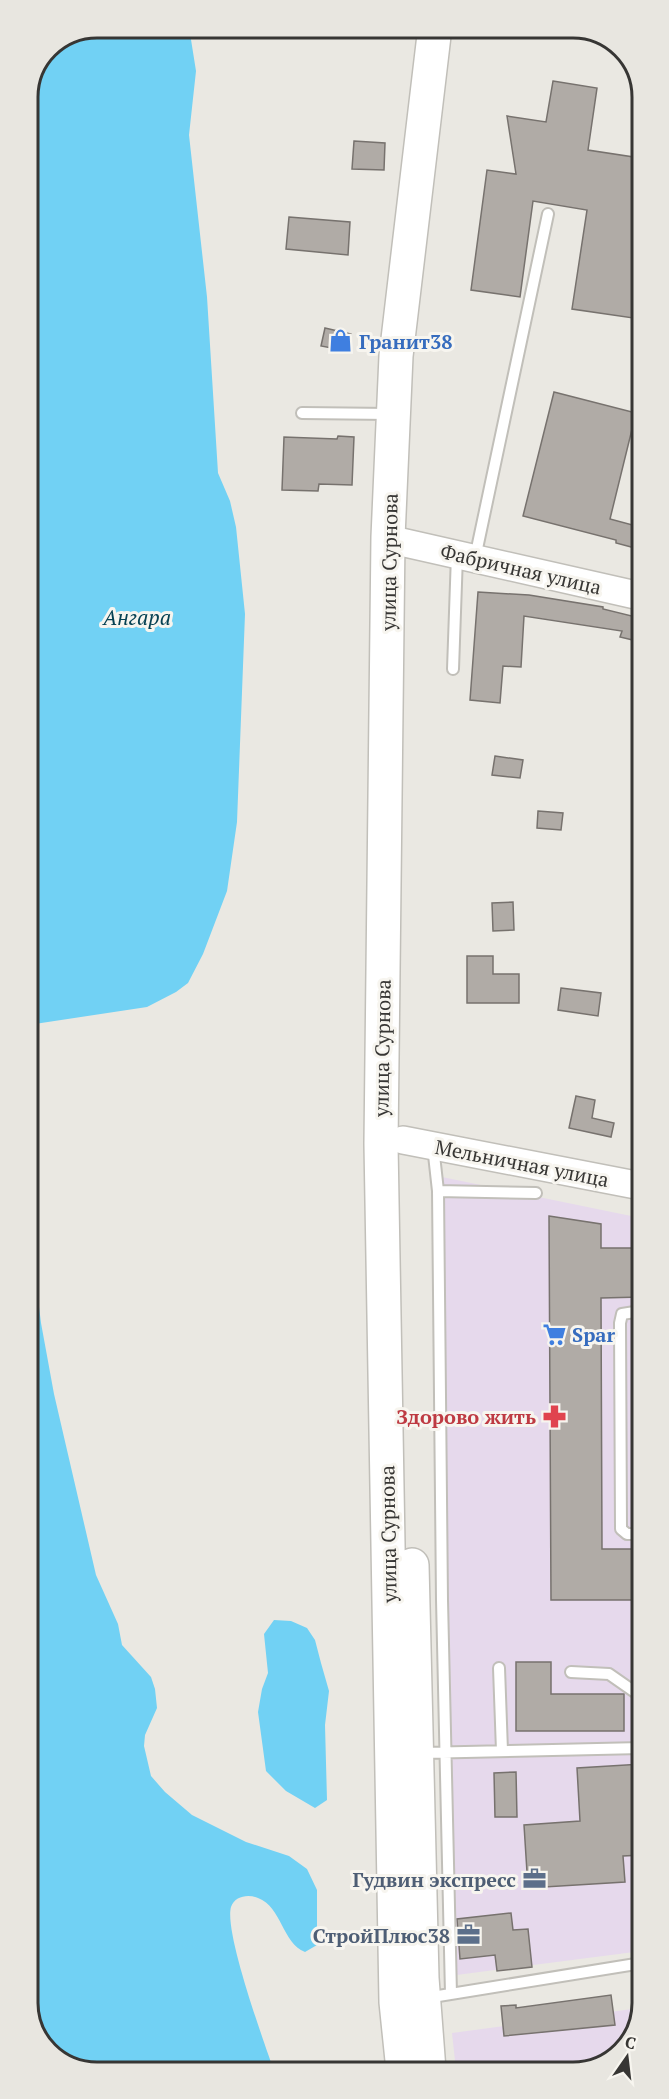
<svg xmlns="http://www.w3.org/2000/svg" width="669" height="2099" font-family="'PT Serif',serif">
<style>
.industrial{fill:#e6d9ec}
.green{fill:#9dd17e}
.water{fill:#71d1f4}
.building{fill:#b0aba6;stroke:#77726e;stroke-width:1.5}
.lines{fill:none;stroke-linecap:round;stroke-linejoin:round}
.service-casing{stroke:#c1bfb9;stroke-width:14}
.tertiary-casing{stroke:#c1bfb9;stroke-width:30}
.primary-casing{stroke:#c1bfb9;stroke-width:36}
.service{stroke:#fff;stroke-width:10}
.tertiary{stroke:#fff;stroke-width:27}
.primary{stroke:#fff;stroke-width:33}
.labels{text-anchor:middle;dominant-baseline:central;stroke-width:6;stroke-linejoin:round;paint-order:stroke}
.shop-label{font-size:20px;font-weight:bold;fill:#366cbe;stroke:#f7f5ef;text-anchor:start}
.street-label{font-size:20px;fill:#373634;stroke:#f7f5ef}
.health-label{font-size:20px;font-weight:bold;fill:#be3a42;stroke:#f7f5ef;text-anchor:end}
.service-label{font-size:20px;font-weight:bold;fill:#4e5e75;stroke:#f7f5ef;text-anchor:end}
.water-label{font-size:21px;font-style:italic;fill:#054153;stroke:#f7f5ef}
.rim{fill:none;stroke:#373634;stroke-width:3}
</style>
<rect width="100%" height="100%" fill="#eae8e2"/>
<path class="industrial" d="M432 1175 641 1218 642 1951 449 1976Z
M640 2008 627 2045 590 2070H456L452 2033Z"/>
<path class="green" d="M638 1375H641V1519H638Z"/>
<path class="water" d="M97 27H189L196 71 189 135 207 297 218 473 230 501 236 527 245 614 237 822 227 891 203 954 188 983 176 992 147 1007 28 1025 27 93 48 47Z
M28 1218 41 1323 54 1394 96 1575 118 1624 122 1645 151 1677 155 1689 157 1708 145 1735 144 1746 151 1776 165 1792 192 1815 246 1842 289 1856 307 1869 317 1890V1945L305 1952C282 1943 282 1907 258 1898 248 1894 235 1896 231 1907 224 1932 264 2042 274 2071L92 2072 51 2055 29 2020Z
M274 1620 291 1621 307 1628 315 1640 321 1663 329 1691 325 1725 327 1800 315 1808 286 1791 266 1771 258 1712 262 1689 268 1673 264 1634Z"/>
<path class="building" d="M553 81 597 88 588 150 640 158V319L572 309 587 210 533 201 520 297 471 290 487 170 516 174 507 116 546 122Z
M354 141 385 143 384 170 352 169Z
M289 217 350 222 348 255 286 249Z
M325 328 351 334 347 351 321 346Z
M554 392 636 413 610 519 640 527 635 548 616 543V540L523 516Z
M338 436 354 437 352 485 319 484 318 491 282 490 284 437 337 439Z
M478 592 529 595 603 607V609L640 618 637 641 620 637 622 631 524 616 521 667 503 666 500 703 470 700Z
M495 756 523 760 520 778 492 775Z
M538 811 563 813 561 830 537 828Z
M513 902 514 930 493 931 492 903Z
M467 956H493V974H519V1003H467Z
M561 988 601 993 598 1016 558 1010Z
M576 1096 595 1100 592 1118 614 1123 611 1137 569 1128Z
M549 1216 601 1224V1248H641V1297L601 1298 602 1549H641L642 1600H551Z
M516 1662H551V1694H624V1731H516Z
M642 1764V1855L623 1856 625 1882 528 1888 524 1825 580 1821 577 1768Z
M516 1772 517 1817H495L494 1773Z
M511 1913 513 1930 528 1929 532 1967 497 1971 495 1955 460 1959 457 1919Z
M611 1995 615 2025 504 2036 501 2006 516 2005V2008Z"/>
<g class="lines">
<defs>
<path id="service" d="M302 413 390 414
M475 558 548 214
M453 669 457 555
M433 1146 438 1191 536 1193
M438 1191 442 1600 451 1994
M641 1311 622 1314 620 1323 621 1529 627 1534H641
M499 1668 502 1751
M571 1672 609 1674 642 1697
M420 1753 642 1748
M426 1998 642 1963"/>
<path id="tertiary" d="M401 542 640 596
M403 1140 641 1186"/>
<path id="primary" d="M412 1565 422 1978 429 2070
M403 2070 396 2002 381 1144 388 537 396 356 435 27"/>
</defs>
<use href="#service" class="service-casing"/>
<use href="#tertiary" class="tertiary-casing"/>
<use href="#primary" class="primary-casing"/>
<use href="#service" class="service"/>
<use href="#tertiary" class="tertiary"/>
<use href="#primary" class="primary"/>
</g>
<defs>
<symbol id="shop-bare" viewBox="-9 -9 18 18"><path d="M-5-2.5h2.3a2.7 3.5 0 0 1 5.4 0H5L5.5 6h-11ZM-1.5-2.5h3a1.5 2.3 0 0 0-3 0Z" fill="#3f7fe0" stroke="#f7f5ef" stroke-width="2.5" paint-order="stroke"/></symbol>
<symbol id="supermarket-bare" viewBox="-9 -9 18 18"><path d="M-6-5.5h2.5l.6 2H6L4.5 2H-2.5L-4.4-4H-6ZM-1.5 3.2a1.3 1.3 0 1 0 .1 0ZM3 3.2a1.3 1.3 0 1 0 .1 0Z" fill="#3f7fe0" stroke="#f7f5ef" stroke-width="2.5" paint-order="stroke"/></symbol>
<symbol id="pharmacy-bare" viewBox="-9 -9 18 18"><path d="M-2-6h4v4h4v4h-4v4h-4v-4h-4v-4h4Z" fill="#e0444e" stroke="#f7f5ef" stroke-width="2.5" paint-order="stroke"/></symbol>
<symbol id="office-bare" viewBox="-9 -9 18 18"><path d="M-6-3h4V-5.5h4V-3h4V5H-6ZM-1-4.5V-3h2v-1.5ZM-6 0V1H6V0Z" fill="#5c6f8a" stroke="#f7f5ef" stroke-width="2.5" paint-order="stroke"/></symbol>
</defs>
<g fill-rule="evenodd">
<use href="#shop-bare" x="324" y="324" width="33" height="33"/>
<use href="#supermarket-bare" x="538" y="1318" width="33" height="33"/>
<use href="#pharmacy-bare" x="538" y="1400" width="33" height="33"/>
<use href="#office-bare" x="518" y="1862" width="33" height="33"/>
<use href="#office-bare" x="452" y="1918" width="33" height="33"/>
</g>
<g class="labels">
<g class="shop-label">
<text x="359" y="341">Гранит38</text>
<text x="572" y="1334">Spar</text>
</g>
<g class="street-label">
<text transform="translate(389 562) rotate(-89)">улица Сурнова</text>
<text transform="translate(521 569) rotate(13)">Фабричная улица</text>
<text transform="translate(382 1048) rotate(-89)">улица Сурнова</text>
<text transform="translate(522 1163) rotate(11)">Мельничная улица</text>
<text transform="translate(388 1534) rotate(-91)">улица Сурнова</text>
</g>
<g class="health-label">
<text x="536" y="1416">Здорово жить</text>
</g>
<g class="service-label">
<text x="516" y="1879">Гудвин экспресс</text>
<text x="450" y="1935">СтройПлюс38</text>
</g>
<g class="water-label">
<text x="137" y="617">Ангара</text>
</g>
</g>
<path d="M0 0H669V2099H0ZM97 38H573A59 59 0 0 1 632 97V2003A59 59 0 0 1 573 2062H97A59 59 0 0 1 38 2003V97A59 59 0 0 1 97 38Z" fill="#e8e6e0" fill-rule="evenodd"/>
<path class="rim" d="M97 38H573A59 59 0 0 1 632 97V2003A59 59 0 0 1 573 2062H97A59 59 0 0 1 38 2003V97A59 59 0 0 1 97 38Z"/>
<g transform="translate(627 2057) rotate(14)" stroke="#f7f5ef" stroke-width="4.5" paint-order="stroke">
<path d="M0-4.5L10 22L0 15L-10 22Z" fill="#373634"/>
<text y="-9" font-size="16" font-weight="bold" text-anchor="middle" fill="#373634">С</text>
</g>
</svg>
